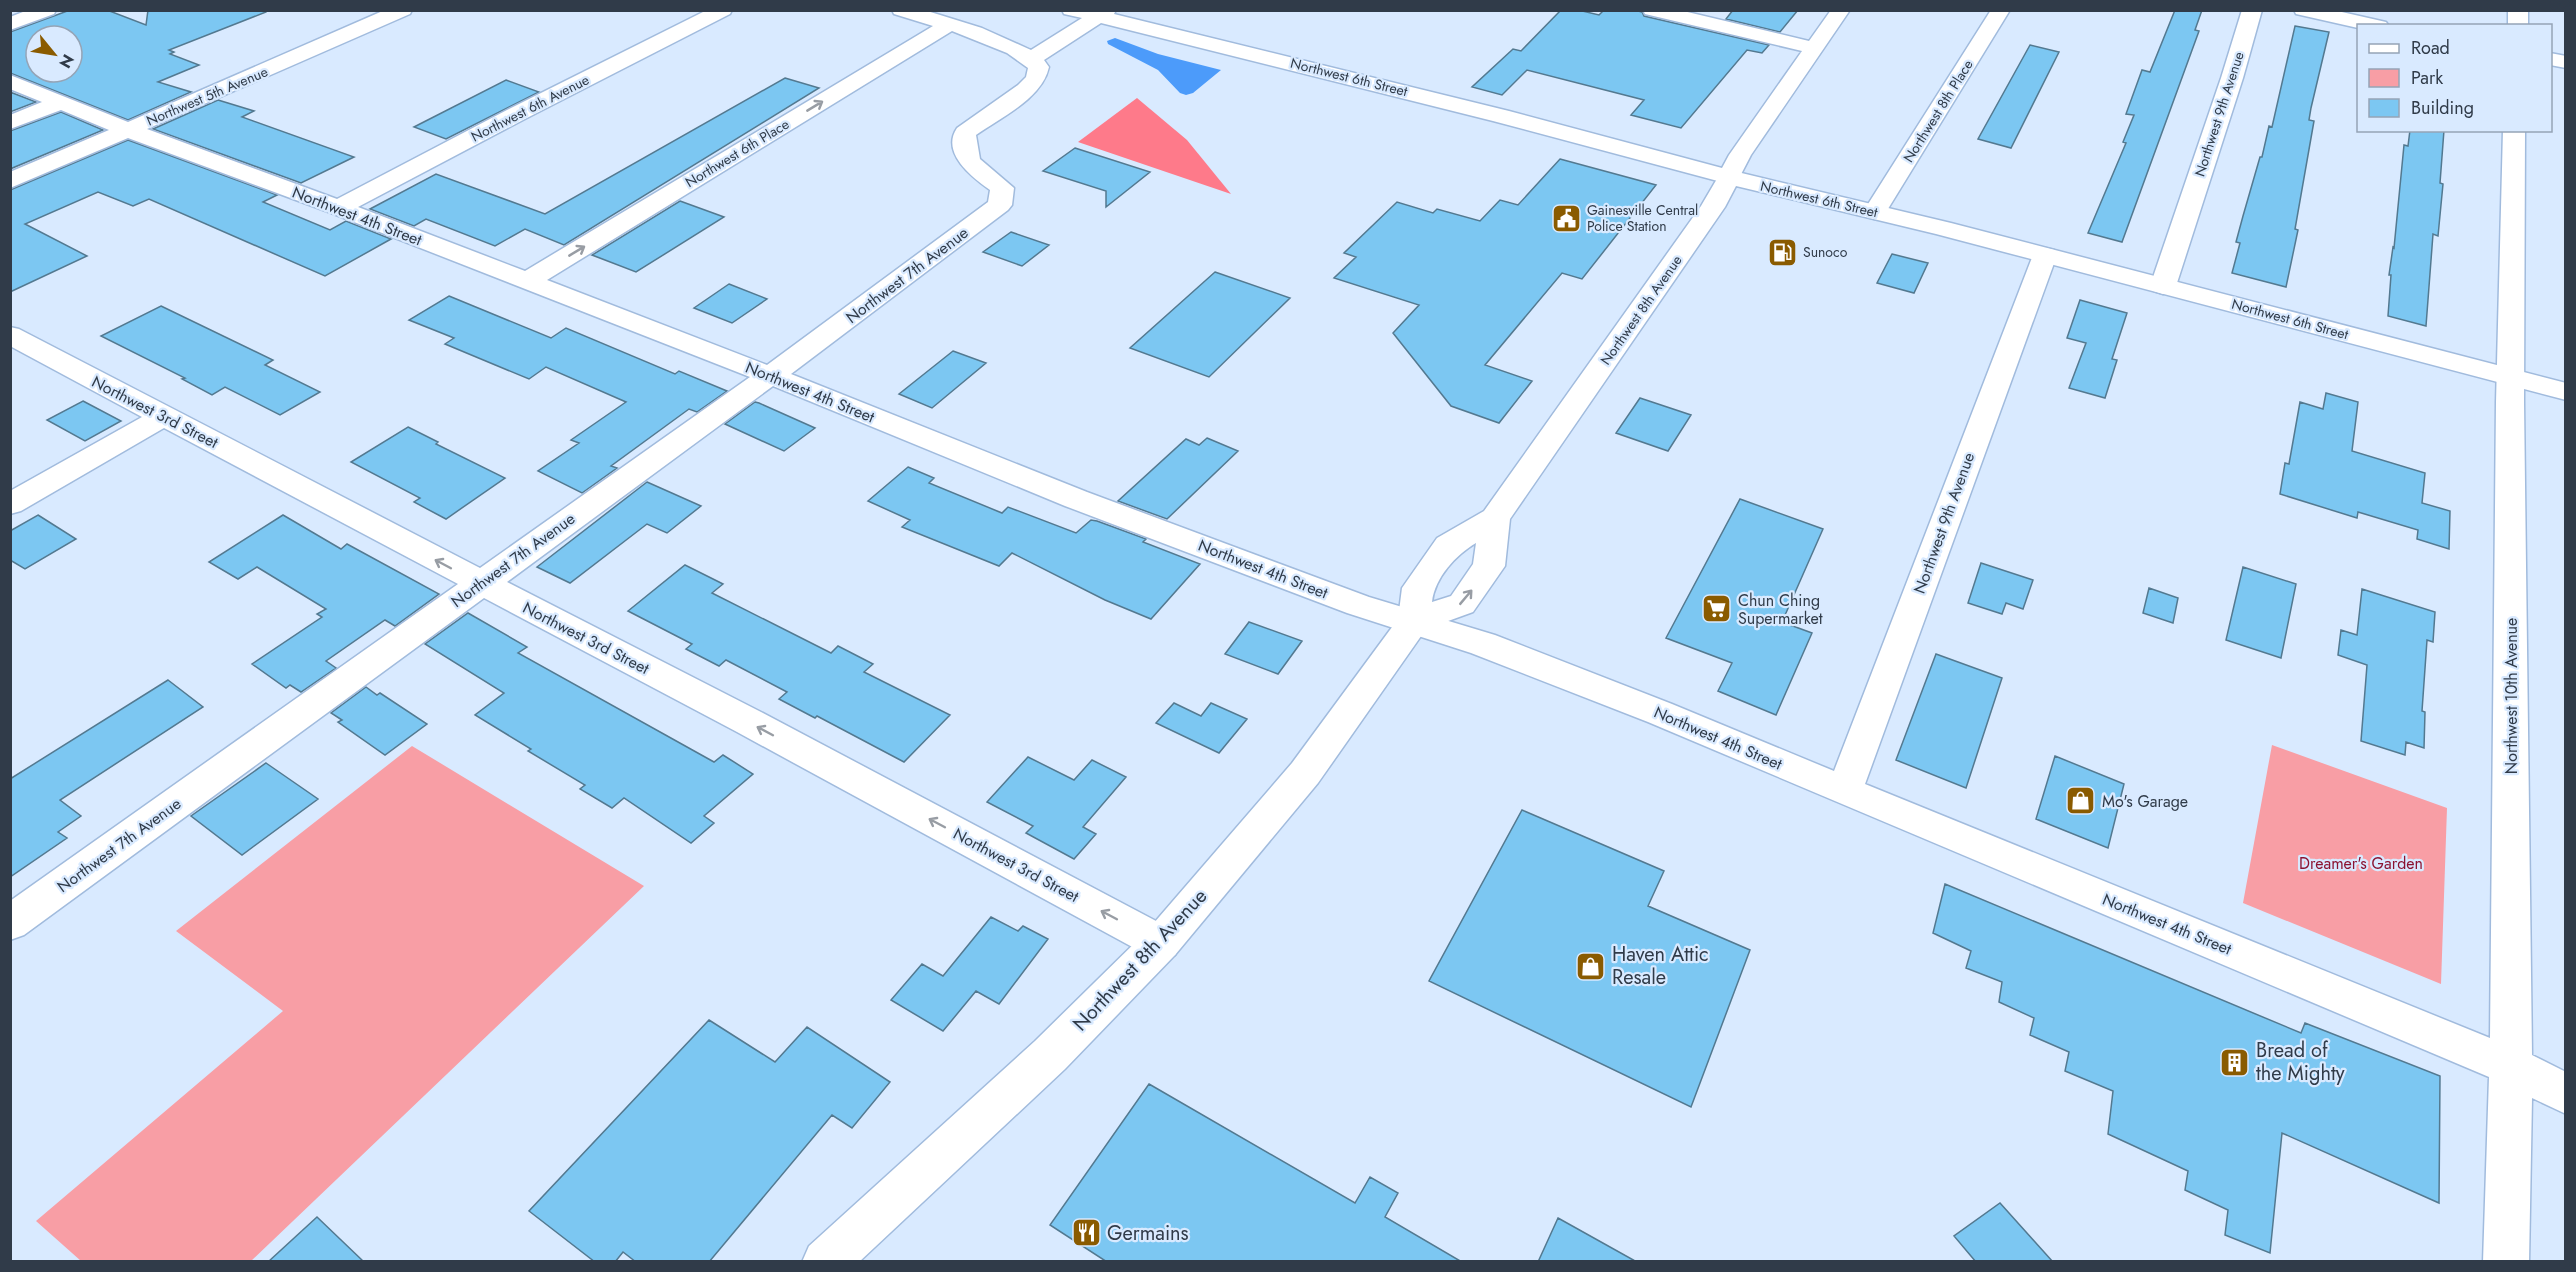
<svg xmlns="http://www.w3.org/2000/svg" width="2576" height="1272" font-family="Jost,sans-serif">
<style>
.green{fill:#f89ea5}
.forest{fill:#fe7a8a}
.water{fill:#4c9bfa}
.building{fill:#7cc7f2;stroke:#537990;stroke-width:1.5;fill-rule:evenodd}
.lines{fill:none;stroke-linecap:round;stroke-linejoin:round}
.minor-casing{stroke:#a1bbdd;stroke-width:3}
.major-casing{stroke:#a1bbdd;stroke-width:3}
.minor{fill:#fff;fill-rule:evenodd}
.major{fill:#fff;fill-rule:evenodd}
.oneway{stroke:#989da4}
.labels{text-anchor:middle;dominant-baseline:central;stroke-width:4.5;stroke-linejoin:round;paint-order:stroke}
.far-street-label{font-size:14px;fill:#303b49;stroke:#d9eaff}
.far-poi-label{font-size:14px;fill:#303b49;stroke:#d9eaff;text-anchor:start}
.street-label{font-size:16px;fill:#303b49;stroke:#d9eaff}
.poi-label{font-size:16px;fill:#303b49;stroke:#d9eaff;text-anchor:start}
.park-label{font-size:16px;fill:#8b1331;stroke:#d9eaff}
.near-poi-label{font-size:20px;fill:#303b49;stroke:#d9eaff;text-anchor:start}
.near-street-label{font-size:20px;fill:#303b49;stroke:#d9eaff}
</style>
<rect width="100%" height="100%" fill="#d9eaff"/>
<path class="green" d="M2272 745 2447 808 2441 984 2243 903Z
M412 746 644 886 251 1261H81L36 1221 283 1011 176 931Z"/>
<path class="forest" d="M1137 98 1187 140 1231 194 1078 142Z"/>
<path class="water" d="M1115 38 1158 54 1221 70 1193 93 1186 95 1180 93 1158 70 1108 44 1107 41Z"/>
<path class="building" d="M70 10H107L146 25 148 10H266V12L169 50 174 52 170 54 199 65 158 82 191 92 128 120 10 73V32ZM36 36H72V72H36Z
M1561 10H1578L1599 15 1604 10H1634L1642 12 1644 16 1769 45 1762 53 1747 50 1681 128 1631 115 1644 100 1527 70 1502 95 1472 87 1513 49 1521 51Z
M1733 10H1798L1780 32 1726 19Z
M2175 10H2202L2195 30 2199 31 2122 242 2088 233 2126 143 2123 142 2134 115 2126 114 2142 70 2150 72Z
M2295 26 2329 32 2311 108 2309 120 2314 121 2295 229 2298 230 2286 287 2232 273 2240 243 2236 242 2243 216 2260 157H2262L2269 126 2272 127Z
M2030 45 2059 52 2011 148 1978 139Z
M785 78 819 88 564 245 525 229 495 246 426 219 414 226 370 209 436 174 545 214Z
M506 80 539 92 446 139 414 127Z
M10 92 36 102 10 112Z
M218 100 254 111 242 117 354 157 301 183 153 129Z
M61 112 103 130 10 169V131Z
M2410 130H2444L2440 183 2443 184 2438 236 2433 234 2426 326 2388 316 2391 275H2389L2393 247 2394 248 2404 145 2408 146Z
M128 140 277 195 263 202 330 230 346 221 391 239 325 276 149 199 133 206 98 192 25 224 87 256 10 292V190Z
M1075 148 1150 172 1106 207V191L1043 171Z
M1560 159 1656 185 1582 279 1562 273 1485 365 1532 381 1499 423 1451 406 1393 333 1419 305 1334 278 1356 257 1344 253 1397 202 1433 213 1437 209 1480 221 1500 200 1518 205Z
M680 201 724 217 636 272 592 255Z
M1011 232 1049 245 1022 266 983 252Z
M1892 254 1928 263 1914 293 1877 283Z
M1215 272 1290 298 1209 377 1130 348Z
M729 284 767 299 732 323 694 308Z
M449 296 551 338 566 328 675 374 679 371 727 391 697 412 689 409 611 466 617 468 582 493 538 471 579 443 571 440 626 402 546 367 529 379 445 344 454 338 409 320Z
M2080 300 2127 313 2112 359 2117 360 2105 398 2069 388 2086 343 2067 338Z
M161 306 273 360 265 365 320 392 280 415 225 387 212 395 182 379 185 378 101 336Z
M953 351 986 363 932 408 899 394Z
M2326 393 2358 402 2352 451 2425 473 2422 503 2450 511 2449 549 2417 539 2418 530 2358 512 2357 518 2280 494 2285 463 2289 464 2300 402 2323 409Z
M1640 398 1691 415 1668 451 1616 433Z
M83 401 121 421 85 441 47 420Z
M755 402 759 403 815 428 784 451 725 424Z
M408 427 438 442 436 444 505 478 446 519 414 502 420 498 351 462Z
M1207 438 1238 451 1167 519 1118 501 1186 439 1199 445Z
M908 467 934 478 929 483 1002 513 1008 507 1076 533 1091 520 1097 521 1146 539 1143 542 1200 564 1151 619 1105 600 1012 553 999 566 902 527 910 520 868 501Z
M647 482 701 506 667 533 647 524 570 583 537 567Z
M1740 499 1823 529 1782 622 1812 633 1776 715 1718 691 1732 663 1666 638Z
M38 515 76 539 25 569 10 560V531Z
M283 515 341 549 347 544 439 594 395 626 385 620 326 661 336 668 301 692 290 685 286 688 252 664 322 617 317 614 326 609 257 567 238 579 209 562Z
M1981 563 2033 580 2023 609 2006 603 2002 614 1968 603Z
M685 565 723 584 712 593 831 653 838 646 873 664 864 672 950 715 904 762 817 716 815 718 779 699 787 692 726 660 719 666 686 649 692 644 628 611Z
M2243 567 2296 584 2281 658 2226 640Z
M2149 588 2178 598 2173 623 2143 613Z
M2362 589 2435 612 2433 642 2427 640 2422 711 2425 712 2424 748 2406 742 2405 755 2361 741 2367 665 2338 655 2341 630 2357 635Z
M468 613 527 647 518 653 714 762 723 755 753 774 704 816 714 823 691 843 624 798 612 808 580 789 585 785 528 751 531 749 475 715 504 693 425 644Z
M1249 622 1302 641 1278 674 1225 654Z
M1936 654 2002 678 1966 788 1896 760Z
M168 680 203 707 60 800 81 816 58 832 67 838 10 877V779Z
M366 687 377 695 380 693 427 724 385 755 338 722 342 720 331 713Z
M1174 703 1201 716 1211 703 1247 719 1219 753 1156 723Z
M2055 756 2124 784 2108 848 2036 819Z
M1028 757 1074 780 1092 760 1126 777 1083 827 1096 834 1074 859 1026 833 1033 826 987 802Z
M266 763 318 799 242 855 191 816Z
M1522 810 1664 871 1648 906 1750 950 1691 1107 1429 981Z
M1945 884 2301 1033 2305 1023 2440 1076 2439 1203 2282 1133 2270 1253 2225 1235 2228 1210 2185 1190 2188 1171 2108 1134 2113 1091 2065 1071 2069 1052 2030 1035 2034 1018 1999 1002 2002 982 1966 968 1971 951 1933 933Z
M991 917 1018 931 1023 926 1048 939 999 1004 976 991 943 1031 891 1000 922 964 943 976Z
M709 1020 775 1062 807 1027 890 1082 852 1128 832 1115 709 1262H636L623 1252 615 1262H595L529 1211Z
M1149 1084 1355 1203 1370 1177 1398 1193 1385 1217 1462 1262H1107L1050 1225Z
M2000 1203 2053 1262H1976L1954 1236Z
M317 1217 364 1262H268Z
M1558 1218 1637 1262H1538Z"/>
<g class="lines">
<defs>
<path id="minor" d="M28 10H56L54 14 10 30V17Z
M385 10H412L410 14 147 129 337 199 507 110 707 10H732L730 14 523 120 358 207 525 271 933 26 894 14 892 10H924L982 28 1031 50 1082 18 1064 14 1062 10H1116L1114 14 1509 111 1722 168 1729 155 1802 51 1645 14 1643 10H1679L1809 41 1831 10H1850L1751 155 1737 182 1729 184 1493 121 1101 23 1044 60 1049 67C1042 99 1001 117 976 135L980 159 1014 188 1012 205 1008 210 791 374 1087 492 1369 597 1495 635 1672 704 1834 771 2033 255 2036 250 2045 248 2054 250 2057 255 1865 784 2490 1038 2496 402 2503 130H2525L2524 402 2532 1055 2566 1072V1114L2532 1098 2529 1262H2483L2489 1077 1648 722 1471 653 1347 613 1065 506 773 386 507 582 761 712 1175 931 1181 943 1175 955 1161 960 1147 955 737 732 484 598 24 935 10 940V901L458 584 164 428 21 511 10 514V491L142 417 10 346V327L19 329 480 568 750 377 331 213 128 138 10 188V172L109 130 61 110 10 129V115L42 102 10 89V75L128 122ZM952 31 1007 53 1028 68 1026 77 1018 85 957 128C940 153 973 178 990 190L988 202 767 365 547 280Z
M1991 10H2010L1883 217 1875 219 1867 217 1863 212Z
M2242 10H2262L2243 78 2176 286 2172 291 2163 294 2154 291 2150 286 2221 78Z
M2294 10H2333L2386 22 2389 26H2358V28L2296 14Z
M2508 10H2528V26H2508Z
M2550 53 2566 56V68L2550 65Z"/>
<path id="major" d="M1729 170 1951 223 2566 383V400L1936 234 1736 186 1725 207 1510 519 1505 566 1473 612 1426 629 1318 783 1175 955 1065 1069 859 1262H802L809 1246 1035 1041 1147 931 1292 763 1398 619 1402 588 1437 538 1484 511 1701 206 1721 172ZM1476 543 1473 564 1451 596 1432 602C1435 577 1456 555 1476 543Z"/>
</defs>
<use href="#minor" class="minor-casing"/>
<use href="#major" class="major-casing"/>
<use href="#minor" class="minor"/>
<use href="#major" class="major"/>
</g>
<defs><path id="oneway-shaft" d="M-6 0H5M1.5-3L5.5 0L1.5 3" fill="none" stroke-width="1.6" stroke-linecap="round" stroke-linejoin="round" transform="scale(1.5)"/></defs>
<g class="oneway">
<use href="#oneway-shaft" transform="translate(815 106) rotate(-31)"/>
<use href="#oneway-shaft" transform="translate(577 251) rotate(-31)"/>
<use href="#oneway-shaft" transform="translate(443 564) rotate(-152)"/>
<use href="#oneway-shaft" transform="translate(1466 597) rotate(-50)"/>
<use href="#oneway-shaft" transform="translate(765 731) rotate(-152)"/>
<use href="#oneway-shaft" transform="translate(937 823) rotate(-152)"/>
<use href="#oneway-shaft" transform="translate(1109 915) rotate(-152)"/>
</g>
<defs>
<symbol id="civic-square" viewBox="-11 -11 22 22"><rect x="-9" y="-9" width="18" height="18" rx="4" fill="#8a5b00" stroke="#d9eaff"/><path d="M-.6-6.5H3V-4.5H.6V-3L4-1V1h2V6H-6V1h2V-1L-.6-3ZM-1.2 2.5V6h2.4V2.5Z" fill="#fff"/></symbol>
<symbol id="fuel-square" viewBox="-11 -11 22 22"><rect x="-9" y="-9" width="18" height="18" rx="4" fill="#8a5b00" stroke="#d9eaff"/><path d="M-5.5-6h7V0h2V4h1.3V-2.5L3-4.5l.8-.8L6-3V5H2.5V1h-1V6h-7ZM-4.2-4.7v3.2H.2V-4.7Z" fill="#fff"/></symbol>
<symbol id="supermarket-square" viewBox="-11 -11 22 22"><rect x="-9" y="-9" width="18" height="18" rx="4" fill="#8a5b00" stroke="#d9eaff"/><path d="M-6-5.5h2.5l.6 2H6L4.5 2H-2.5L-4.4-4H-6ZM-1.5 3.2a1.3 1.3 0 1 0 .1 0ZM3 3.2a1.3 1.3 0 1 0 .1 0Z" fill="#fff"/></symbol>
<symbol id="shop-square" viewBox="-11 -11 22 22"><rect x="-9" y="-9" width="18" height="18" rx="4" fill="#8a5b00" stroke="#d9eaff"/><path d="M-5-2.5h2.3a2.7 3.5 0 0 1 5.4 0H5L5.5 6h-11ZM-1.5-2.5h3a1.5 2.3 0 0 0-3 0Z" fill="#fff"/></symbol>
<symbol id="building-square" viewBox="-11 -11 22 22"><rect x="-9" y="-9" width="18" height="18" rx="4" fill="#8a5b00" stroke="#d9eaff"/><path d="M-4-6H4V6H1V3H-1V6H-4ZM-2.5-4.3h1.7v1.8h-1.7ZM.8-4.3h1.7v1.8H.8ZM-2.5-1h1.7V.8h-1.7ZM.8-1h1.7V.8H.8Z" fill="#fff"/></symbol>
<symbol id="restaurant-square" viewBox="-11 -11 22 22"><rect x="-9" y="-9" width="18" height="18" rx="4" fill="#8a5b00" stroke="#d9eaff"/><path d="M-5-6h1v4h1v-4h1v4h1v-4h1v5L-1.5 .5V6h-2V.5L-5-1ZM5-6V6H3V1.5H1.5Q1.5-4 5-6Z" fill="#fff"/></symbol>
</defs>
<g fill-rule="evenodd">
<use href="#civic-square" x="1550" y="202" width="33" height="33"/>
<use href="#fuel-square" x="1766" y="236" width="33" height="33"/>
<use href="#supermarket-square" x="1700" y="592" width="33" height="33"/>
<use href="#shop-square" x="2064" y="784" width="33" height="33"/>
<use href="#shop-square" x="1574" y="950" width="33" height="33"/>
<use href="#building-square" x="2218" y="1046" width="33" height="33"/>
<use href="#restaurant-square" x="1070" y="1216" width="33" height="33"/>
</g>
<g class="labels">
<g class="far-street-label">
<text transform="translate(1349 77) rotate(14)">Northwest 6th Street</text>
<text transform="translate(207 96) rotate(-23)">Northwest 5th Avenue</text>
<text transform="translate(530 108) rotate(-27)">Northwest 6th Avenue</text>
<text transform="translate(1938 111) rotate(-58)">Northwest 8th Place</text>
<text transform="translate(2219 114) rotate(-72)">Northwest 9th Avenue</text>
<text transform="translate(737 153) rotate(-31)">Northwest 6th Place</text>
<text transform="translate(1819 199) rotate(13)">Northwest 6th Street</text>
<text transform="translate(1641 310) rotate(-55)">Northwest 8th Avenue</text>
<text transform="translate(2290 319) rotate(15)">Northwest 6th Street</text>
</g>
<g class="far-poi-label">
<text x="1587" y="210">Gainesville Central<tspan x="1587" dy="16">Police Station</tspan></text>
<text x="1803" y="252">Sunoco</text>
</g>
<g class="street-label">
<text transform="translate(357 216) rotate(21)">Northwest 4th Street</text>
<text transform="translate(907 275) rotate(-37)">Northwest 7th Avenue</text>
<text transform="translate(810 392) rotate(22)">Northwest 4th Street</text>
<text transform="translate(155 412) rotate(27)">Northwest 3rd Street</text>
<text transform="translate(1944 523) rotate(-70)">Northwest 9th Avenue</text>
<text transform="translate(513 560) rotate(-36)">Northwest 7th Avenue</text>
<text transform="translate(1263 569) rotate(21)">Northwest 4th Street</text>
<text transform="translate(586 638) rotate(27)">Northwest 3rd Street</text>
<text transform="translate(2511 696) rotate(-90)">Northwest 10th Avenue</text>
<text transform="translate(1718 738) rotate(23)">Northwest 4th Street</text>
<text transform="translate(119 845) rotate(-36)">Northwest 7th Avenue</text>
<text transform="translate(1016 865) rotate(28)">Northwest 3rd Street</text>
<text transform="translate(2167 924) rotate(22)">Northwest 4th Street</text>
</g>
<g class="poi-label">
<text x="1738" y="600">Chun Ching<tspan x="1738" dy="18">Supermarket</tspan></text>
<text x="2102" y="801">Mo's Garage</text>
</g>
<g class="park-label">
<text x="2361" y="863">Dreamer's Garden</text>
</g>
<g class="near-poi-label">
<text x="1612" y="954">Haven Attic<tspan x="1612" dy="23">Resale</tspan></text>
<text x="2256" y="1050">Bread of<tspan x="2256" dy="23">the Mighty</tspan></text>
<text x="1107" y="1233">Germains</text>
</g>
<g class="near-street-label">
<text transform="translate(1140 960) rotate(-47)">Northwest 8th Avenue</text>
</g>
</g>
<rect width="2576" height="1272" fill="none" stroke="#303b49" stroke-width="24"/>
<rect x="2357" y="24" width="195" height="108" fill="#d9eaff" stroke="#95a4b6" stroke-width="1.5"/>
<rect x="2369" y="44" width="30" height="9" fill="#ffffff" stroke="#95a4b6" stroke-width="1.5"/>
<text x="2411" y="54" font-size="18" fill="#303b49">Road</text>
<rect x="2369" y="69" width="30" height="18" fill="#f89ea5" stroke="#95a4b6" stroke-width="1.5"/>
<text x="2411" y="84" font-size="18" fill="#303b49">Park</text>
<rect x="2369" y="99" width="30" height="18" fill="#7cc7f2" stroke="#95a4b6" stroke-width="1.5"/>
<text x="2411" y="114" font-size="18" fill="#303b49">Building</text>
<g transform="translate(54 54) rotate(120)"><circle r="28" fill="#d9eaff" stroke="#95a4b6" stroke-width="1.5"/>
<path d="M0-4.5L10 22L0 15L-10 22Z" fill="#8a5b00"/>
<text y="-9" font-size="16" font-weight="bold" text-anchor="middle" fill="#303b49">N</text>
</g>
</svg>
